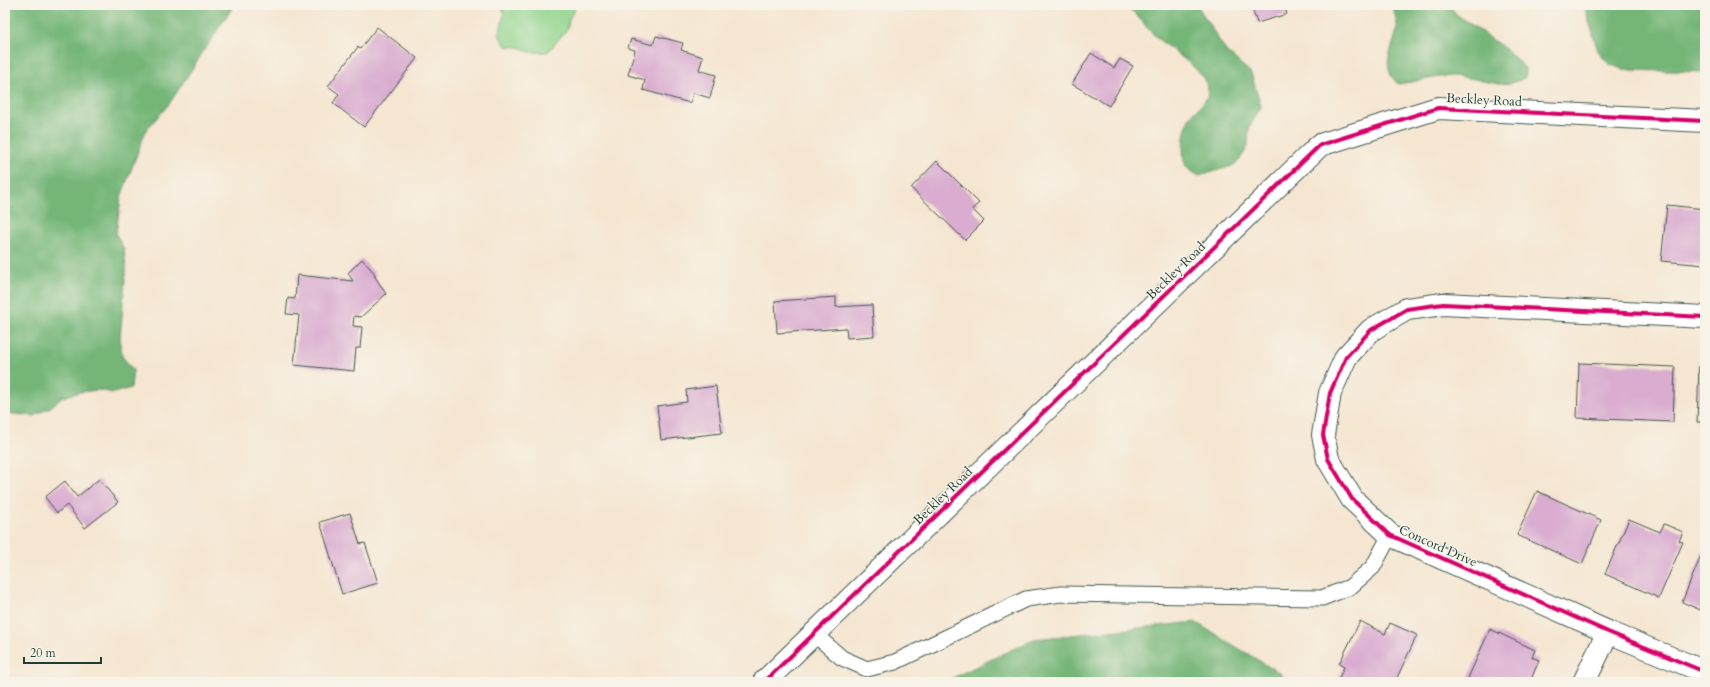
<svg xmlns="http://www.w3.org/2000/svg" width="1710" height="687" font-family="Cardo,serif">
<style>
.green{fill:#90d48d;stroke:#588860}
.forest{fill:#74b678;stroke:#4a7a56}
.building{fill:#d9acd0}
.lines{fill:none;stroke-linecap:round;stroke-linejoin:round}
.service-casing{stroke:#3f564c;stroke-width:17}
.minor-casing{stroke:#3f564c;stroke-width:24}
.service{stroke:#fff;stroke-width:15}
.minor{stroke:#fff;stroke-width:22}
.cycleway-casing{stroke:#f7f3e8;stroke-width:6}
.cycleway{stroke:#d6006c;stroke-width:4}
.labels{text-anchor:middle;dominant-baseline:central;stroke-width:3;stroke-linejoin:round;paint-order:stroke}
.street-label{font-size:13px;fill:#1f3d34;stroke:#f7f3e8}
</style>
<rect width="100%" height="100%" fill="#f7f3e8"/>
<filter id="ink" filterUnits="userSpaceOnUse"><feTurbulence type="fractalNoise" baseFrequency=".025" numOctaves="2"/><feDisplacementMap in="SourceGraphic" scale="8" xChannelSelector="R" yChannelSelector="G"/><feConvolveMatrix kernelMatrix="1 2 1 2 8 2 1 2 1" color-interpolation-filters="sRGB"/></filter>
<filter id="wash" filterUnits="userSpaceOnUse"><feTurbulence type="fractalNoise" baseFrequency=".012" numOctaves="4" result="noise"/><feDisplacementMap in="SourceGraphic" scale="16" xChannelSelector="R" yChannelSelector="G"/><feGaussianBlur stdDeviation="0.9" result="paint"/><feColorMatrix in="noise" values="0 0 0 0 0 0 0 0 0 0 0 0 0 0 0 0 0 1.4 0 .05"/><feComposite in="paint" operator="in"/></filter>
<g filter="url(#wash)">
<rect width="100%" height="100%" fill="#f5e6d1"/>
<path class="green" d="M504 5H577L569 19 568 28 548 52H530L519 47 506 46 499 35 504 14 502 7Z"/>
<path class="forest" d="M5 5H234L169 104 146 130 121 197 116 234 124 249 126 268 120 339 122 356 133 370 131 388 114 393 98 390 80 392 63 397 49 408 34 416 5 413Z
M1123 5H1197L1226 51 1251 73 1261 106 1249 129 1248 146 1239 161 1232 166 1199 176C1194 173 1188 170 1185 164 1181 153 1184 129 1189 119 1194 109 1211 101 1208 88 1204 69 1170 50 1156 37 1144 26 1138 13 1123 5Z
M1392 5H1449L1456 14 1507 50 1525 68V77C1503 93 1474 75 1450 76 1433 77 1415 82 1398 84 1379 66 1393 50 1397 29 1398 22 1394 12 1392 5Z
M1584 5H1705V72L1627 70 1610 65 1598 51Z
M1195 622 1281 674 1286 682H944L1034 639Z"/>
<g id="blocks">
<path class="building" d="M1251 5H1295L1285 9 1287 14 1257 23Z
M1510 5H1523L1512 9Z
M377 27 417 58 364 127 333 103 339 94 328 86 358 47 360 49Z
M656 36 683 43 681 50 703 57 699 70 716 75 710 98 693 93 690 103 643 90 645 80 628 75 635 50 628 48 631 39 653 45Z
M1091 53 1114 68 1120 59 1133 66 1109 106 1072 84Z
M937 161 979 203 972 209 984 221 965 240 911 188Z
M1667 205 1705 209V265L1661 261Z
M362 259 376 275H374L386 294 361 317 354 316 353 326 362 327 360 348H356L354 371 294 365 299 315 286 314 288 298 295 299 297 275 353 281 348 273Z
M836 297V307L872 305 874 336 847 338 846 328 777 333 775 301Z
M1579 363 1675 367 1673 422 1577 418Z
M1699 365H1705V422H1697Z
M716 386 722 433 661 440 657 406 687 402 686 390Z
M99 479 118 502 85 528 67 505 57 513 45 497 65 481 77 497Z
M1537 491 1601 520 1582 564 1517 535Z
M350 513 360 544 365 543 378 583 342 594 320 522Z
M1629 519 1660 532 1664 524 1683 532 1679 541 1683 542 1659 598 1605 574Z
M1705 546V612L1682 602Z
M1360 621 1385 634 1390 623 1417 635 1395 682H1377L1368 678 1366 682H1342L1338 680 1344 667 1339 664Z
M1490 629 1535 650 1532 657 1539 660 1530 682H1477L1468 678Z"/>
</g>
</g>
<g filter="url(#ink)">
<use href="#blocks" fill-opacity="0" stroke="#3f564c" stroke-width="1"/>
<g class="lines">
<defs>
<path id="service" d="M814 634 842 658 867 669 895 662 1026 599 1061 594 1322 598 1350 587 1373 567 1390 535"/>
<path id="minor" d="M1705 317 1443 304 1407 309 1371 330 1346 357 1330 393 1323 435 1328 459 1352 499 1390 535 1608 632 1705 672
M764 682 1320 145 1438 108 1705 121
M1584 682 1608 632"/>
</defs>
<use href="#service" class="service-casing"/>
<use href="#minor" class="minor-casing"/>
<use href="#service" class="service"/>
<use href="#minor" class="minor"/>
<defs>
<path id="cycleway" d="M1705 317 1443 304 1407 309 1371 330 1346 357 1330 393 1323 435 1328 459 1352 499 1390 535 1608 632 1705 672
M764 682 1320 145 1438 108 1705 121"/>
</defs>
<use href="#cycleway" class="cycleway-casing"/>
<use href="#cycleway" class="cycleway"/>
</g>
</g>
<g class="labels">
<g class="street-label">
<text transform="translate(1484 100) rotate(3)">Beckley Road</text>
<text transform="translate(1176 271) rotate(-44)">Beckley Road</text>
<text transform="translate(943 496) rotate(-44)">Beckley Road</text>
<text transform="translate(1438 546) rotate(24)">Concord Drive</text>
</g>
</g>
<rect width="1710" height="687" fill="none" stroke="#f7f3e8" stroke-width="20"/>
<path d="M24 657v6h77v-6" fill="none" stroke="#1f3d34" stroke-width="2"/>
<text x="30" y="657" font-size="12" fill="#1f3d34" stroke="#f7f3e8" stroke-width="3" paint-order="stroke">20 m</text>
</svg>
